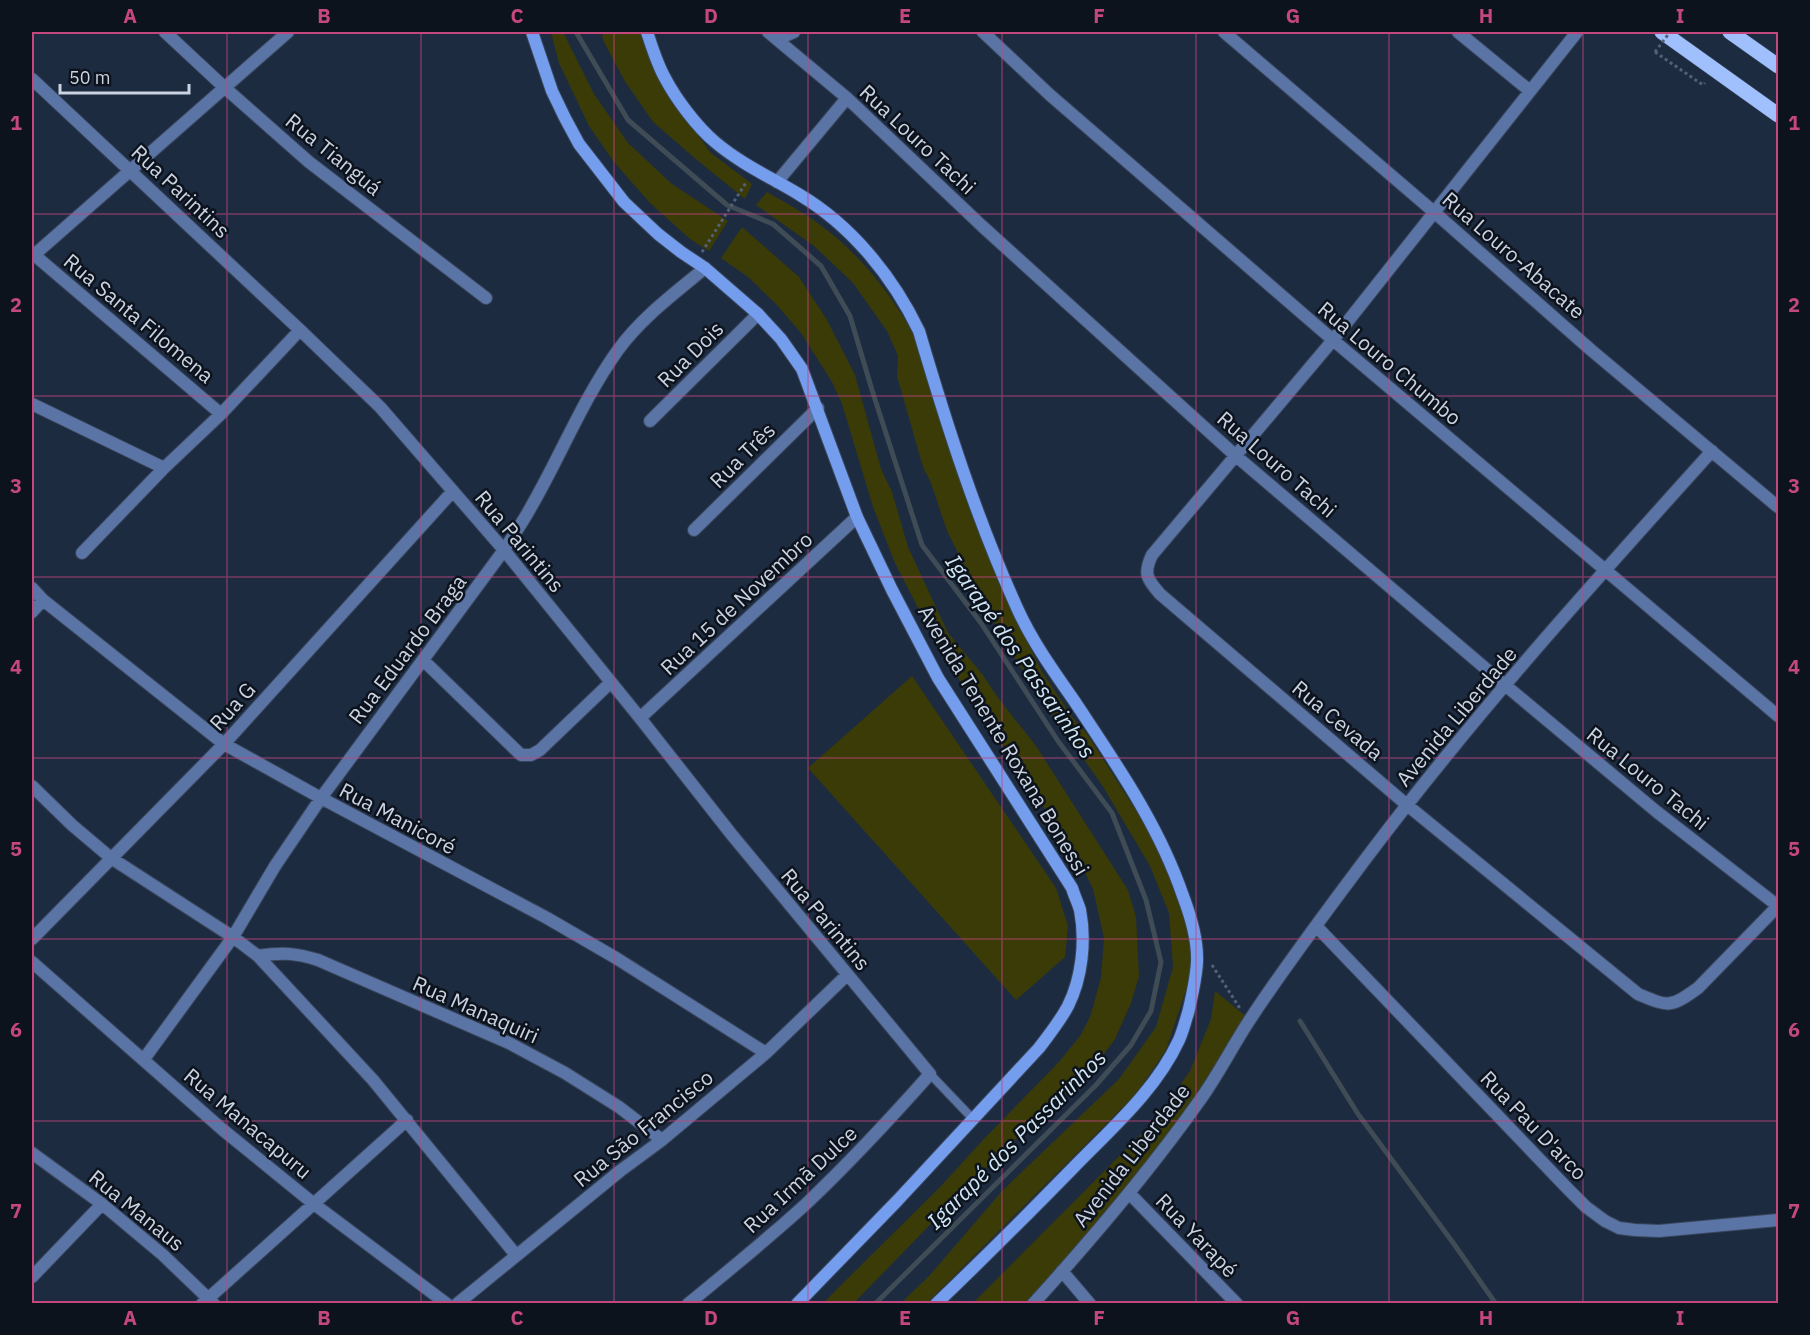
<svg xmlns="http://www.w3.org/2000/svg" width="1810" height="1335" font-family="'IBM Plex Sans',sans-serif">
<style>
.green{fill:#3a3b07}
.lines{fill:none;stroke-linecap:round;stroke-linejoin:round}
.stream{stroke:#3f4b55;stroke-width:5}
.lane-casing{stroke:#39465b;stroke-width:10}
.street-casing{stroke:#39465b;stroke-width:14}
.secondary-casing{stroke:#39465b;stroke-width:14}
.primary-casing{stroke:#39465b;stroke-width:16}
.path{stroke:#546074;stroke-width:3;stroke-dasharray:3 3;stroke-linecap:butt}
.lane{stroke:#5a74a6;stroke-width:8}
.street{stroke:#5a74a6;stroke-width:12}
.secondary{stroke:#749dee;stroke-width:12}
.primary{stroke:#9fbffd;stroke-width:15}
.path-bridge{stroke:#546074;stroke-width:3;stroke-dasharray:3 3;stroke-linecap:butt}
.grid{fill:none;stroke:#c4477d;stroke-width:1.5;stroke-opacity:0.55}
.labels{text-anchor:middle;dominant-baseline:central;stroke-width:5;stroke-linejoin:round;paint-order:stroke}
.street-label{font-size:21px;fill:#cad3e2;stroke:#0d131d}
.water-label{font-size:22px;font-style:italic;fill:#d0e7f5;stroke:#0d131d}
.neatline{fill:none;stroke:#c4477d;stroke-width:2}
.grid-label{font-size:20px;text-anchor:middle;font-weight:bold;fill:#c4477d}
</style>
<rect width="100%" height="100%" fill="#1d2b41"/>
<path class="green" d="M551 32H563L594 94 628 143 672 184 728 221 709 251 690 239 650 203 614 162 589 126 559 63Z
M602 32H641L653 68 669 95 711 153 752 184 745 199 697 160 653 122 624 80 603 40Z
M767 192C784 202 803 212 819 224 860 254 890 292 915 337L975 524 1001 589 1042 672 1073 718 1087 734 1156 842 1170 871 1188 930 1191 958 1188 984 1166 1050 1136 1094 927 1303H901L930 1275 1002 1191 1119 1079 1156 1027 1173 967 1169 913 1150 866 1102 785 1045 705 1013 655 983 603 947 531 931 483 923 467 897 376 898 356 887 331 853 283 814 246 756 205Z
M742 227 799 277 827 320 855 375 881 469 892 492 908 547 948 633 982 674 999 699 1036 746 1128 890 1136 917 1139 976 1131 1003 1115 1039 1097 1063 985 1168 854 1303H823L941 1186 982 1141 1058 1063 1080 1036 1090 1017 1101 978 1104 938 1093 889 1080 862 939 649 895 563 873 507 842 404 832 382 801 333 776 304 748 277 721 258Z
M912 676 1056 888 1068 926 1065 957 1016 1000 808 768Z
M1215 991 1247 1017 1174 1127 1037 1303 972 1304 1156 1119 1190 1071 1211 1019Z"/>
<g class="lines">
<path class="stream" d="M576 32 628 120 727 205 773 224 821 266 850 316 872 390 922 545 981 623 1058 741 1112 813 1146 900 1161 962 1151 1011 1131 1045 1096 1085 875 1304
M1300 1021 1358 1114 1454 1244 1496 1304"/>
<defs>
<path id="lane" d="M930 1074 973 1119"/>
<path id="street" d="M165 32 224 87 309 162 486 298
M768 32 847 98 982 226 1236 456 1505 685 1657 812 1778 906
M983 32 1050 95 1333 340 1778 716
M1224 32 1434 212 1591 350 1778 507
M1458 32 1530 91
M1577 32 1333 340 1152 555C1143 574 1147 579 1160 594L1407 805 1638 994C1669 1007 1670 1008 1698 988L1778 906
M778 39 794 32
M32 79 300 330 380 407 504 550 640 718 732 835 930 1074C891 1118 850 1162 807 1203 769 1238 728 1271 688 1304
M777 182 847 98
M32 253 221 414
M34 255 288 32
M32 404 164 468
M650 421 758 314
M694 530 818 408
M82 553 164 468 221 414 300 330
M32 588 43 600 224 744 321 798 547 918 616 958 766 1053
M32 612 43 600
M424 661 521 755H531L540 750 610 683
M640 718 857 517
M32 786 72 825 111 858 233 937 258 956 373 1080 516 1255
M1316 926 1568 1189 1586 1207 1605 1221 1619 1228 1635 1230 1659 1231 1778 1220
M32 939 224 744 453 491
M258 956C282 952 295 953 318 960L509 1043 565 1073 619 1107 662 1140
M32 962 223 1130 314 1204 447 1304
M144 1059 233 937 275 866 321 798 504 550C513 536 523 522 531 507 561 455 583 399 618 350 641 318 675 293 705 268
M32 1153 102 1204 163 1255 214 1304
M1130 1194 1237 1304
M1062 1271 1090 1304
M32 1277 102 1204
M202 1304 407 1120
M457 1304 620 1171 662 1140 766 1053 847 975
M1033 1304C1092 1239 1149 1172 1200 1100 1218 1075 1232 1047 1249 1021 1285 966 1325 913 1364 861 1472 717 1592 584 1712 451"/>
<path id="secondary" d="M532 32 552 91 565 118 579 144 624 202 658 234 681 252 705 268 758 314 781 339 802 369 857 517 892 590 938 678 1072 888C1074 895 1078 903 1080 910 1086 941 1082 978 1068 1006 1060 1021 1049 1035 1039 1048L897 1201 797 1304
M647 32C652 47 657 64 665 78 676 99 697 127 715 142 741 164 772 178 800 195 852 226 893 277 919 331 947 426 977 520 1018 610 1033 643 1055 673 1075 702 1116 764 1159 825 1183 896 1191 917 1198 940 1197 962 1196 980 1192 996 1188 1013 1185 1022 1183 1031 1179 1040 1156 1090 1112 1128 1074 1167 1029 1213 983 1259 936 1304"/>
<path id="primary" d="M1662 32 1778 115
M1730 32 1778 66"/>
</defs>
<use href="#lane" class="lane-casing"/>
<use href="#street" class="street-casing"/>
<use href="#secondary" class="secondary-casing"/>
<use href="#primary" class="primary-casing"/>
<path class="path" d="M1655 52 1703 85 1705 83
M702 252 747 181
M1212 965 1241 1010"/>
<use href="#lane" class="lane"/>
<use href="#street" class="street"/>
<use href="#secondary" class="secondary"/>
<use href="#primary" class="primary"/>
<path class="path-bridge" d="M1655 52 1670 32"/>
</g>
<path class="grid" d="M227 32V1304M421 32V1304M614 32V1304M808 32V1304M1002 32V1304M1196 32V1304M1389 32V1304M1583 32V1304M32 214H1778M32 396H1778M32 577H1778M32 758H1778M32 939H1778M32 1121H1778"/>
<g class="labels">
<g class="street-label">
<text transform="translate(918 139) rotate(43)">Rua Louro Tachi</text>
<text transform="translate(334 154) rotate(39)">Rua Tianguá</text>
<text transform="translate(181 191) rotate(43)">Rua Parintins</text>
<text transform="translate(1514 255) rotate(41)">Rua Louro-Abacate</text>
<text transform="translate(139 318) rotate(40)">Rua Santa Filomena</text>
<text transform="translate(690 354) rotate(-45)">Rua Dois</text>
<text transform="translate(1390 363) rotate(40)">Rua Louro Chumbo</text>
<text transform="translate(742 455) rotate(-45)">Rua Três</text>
<text transform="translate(1277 464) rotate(41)">Rua Louro Tachi</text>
<text transform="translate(520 541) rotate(50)">Rua Parintins</text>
<text transform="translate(736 603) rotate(-43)">Rua 15 de Novembro</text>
<text transform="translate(407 649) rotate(-53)">Rua Eduardo Braga</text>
<text transform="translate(232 706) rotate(-48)">Rua G</text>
<text transform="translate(1456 716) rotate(-50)">Avenida Liberdade</text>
<text transform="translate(1338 720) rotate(40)">Rua Cevada</text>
<text transform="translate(1004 740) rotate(59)">Avenida Tenente Roxana Bonessi</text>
<text transform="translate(1648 778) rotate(39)">Rua Louro Tachi</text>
<text transform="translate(398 818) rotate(28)">Rua Manicoré</text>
<text transform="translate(826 919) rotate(50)">Rua Parintins</text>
<text transform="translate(476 1009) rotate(24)">Rua Manaquiri</text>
<text transform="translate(248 1123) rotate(40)">Rua Manacapuru</text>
<text transform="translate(1534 1125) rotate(46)">Rua Pau D'arco</text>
<text transform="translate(643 1128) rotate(-39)">Rua São Francisco</text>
<text transform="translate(1131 1155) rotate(-52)">Avenida Liberdade</text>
<text transform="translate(800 1179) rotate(-43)">Rua Irmã Dulce</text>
<text transform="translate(137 1210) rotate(39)">Rua Manaus</text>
<text transform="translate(1197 1235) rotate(46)">Rua Yarapé</text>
</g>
<g class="water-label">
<text transform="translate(1021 656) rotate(55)">Igarapé dos Passarinhos</text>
<text transform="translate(1016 1139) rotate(-45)">Igarapé dos Passarinhos</text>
</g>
</g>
<rect width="1810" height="1335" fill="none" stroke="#0d131d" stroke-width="66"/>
<path d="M60 84v9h129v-9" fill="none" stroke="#cad3e2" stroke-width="3"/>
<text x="69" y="84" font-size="18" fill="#cad3e2" stroke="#0d131d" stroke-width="4.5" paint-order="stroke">50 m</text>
<rect x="33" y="33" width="1744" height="1269" class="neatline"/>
<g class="grid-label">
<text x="130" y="23">A</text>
<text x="324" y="23">B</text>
<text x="517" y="23">C</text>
<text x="711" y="23">D</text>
<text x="905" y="23">E</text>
<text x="1099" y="23">F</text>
<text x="1293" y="23">G</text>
<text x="1486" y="23">H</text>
<text x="1680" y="23">I</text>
<text x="16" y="130">1</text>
<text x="1794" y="130">1</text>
<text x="16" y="312">2</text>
<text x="1794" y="312">2</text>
<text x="16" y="493">3</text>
<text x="1794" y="493">3</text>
<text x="16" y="674">4</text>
<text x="1794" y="674">4</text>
<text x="16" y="856">5</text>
<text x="1794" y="856">5</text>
<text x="16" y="1037">6</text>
<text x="1794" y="1037">6</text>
<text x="16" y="1218">7</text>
<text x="1794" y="1218">7</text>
<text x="130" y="1325">A</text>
<text x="324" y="1325">B</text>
<text x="517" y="1325">C</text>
<text x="711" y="1325">D</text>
<text x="905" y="1325">E</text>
<text x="1099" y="1325">F</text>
<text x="1293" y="1325">G</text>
<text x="1486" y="1325">H</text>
<text x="1680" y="1325">I</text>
</g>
</svg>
